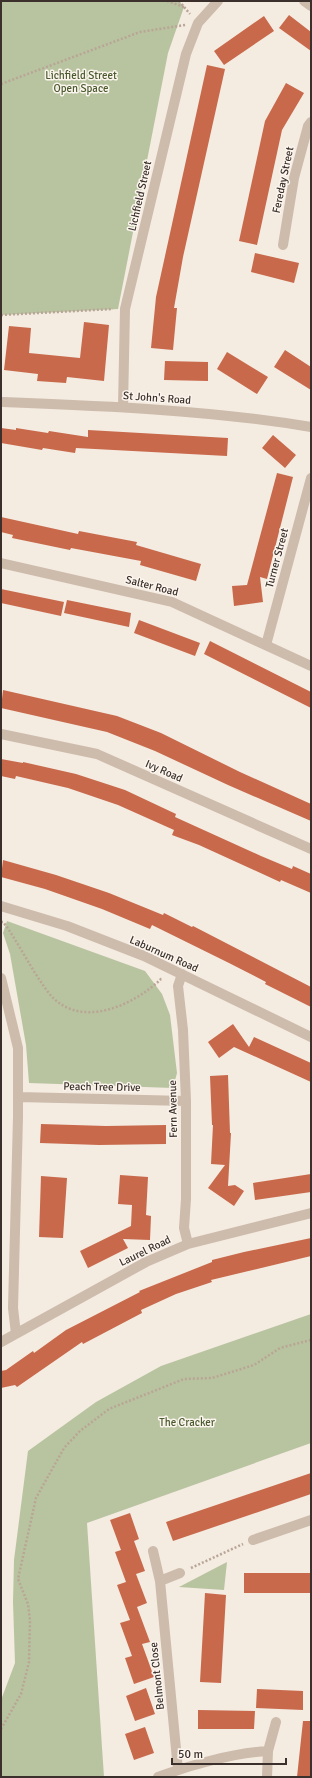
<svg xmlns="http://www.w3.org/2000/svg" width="312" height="1778" font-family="Signika,sans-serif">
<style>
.green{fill:#b8c4a0}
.building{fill:#c8694b}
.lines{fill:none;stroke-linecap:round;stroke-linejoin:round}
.path{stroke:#b9a596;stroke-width:2.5;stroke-dasharray:2 2;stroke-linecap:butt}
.minor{stroke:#cdbbac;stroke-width:10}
.labels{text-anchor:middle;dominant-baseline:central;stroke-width:3;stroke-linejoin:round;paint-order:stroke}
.park-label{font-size:11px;fill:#4a5a2e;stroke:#fbf5ee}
.street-label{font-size:11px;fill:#3b302b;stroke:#fbf5ee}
</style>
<rect width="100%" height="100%" fill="#f4ebe1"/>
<path class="green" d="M1 1H179L184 7 168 53 118 309 1 315Z
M7 921 145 971 162 994 170 1015 177 1073 173 1088 29 1083 26 1045 10 954 3 933Z
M311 1314V1443L87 1523 104 1777H1V1700L15 1663 13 1602 14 1560 28 1451 96 1402 161 1366Z
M227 1562 224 1590 179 1587Z"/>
<path class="building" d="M289 15 311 32V51L279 28Z
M264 16 274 31 224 65 214 51Z
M207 65 225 69 183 257 174 308H177L173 350 151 348 156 297Z
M286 83 304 93 282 130 257 245 239 241 265 121Z
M255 253 299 263 294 283 251 272Z
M84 322 109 325 104 381 67 377 66 383 37 381 38 374 4 370 9 326 31 328 29 353 80 358Z
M285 350 311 367V390L274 367Z
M227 352 268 377 257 394 217 369Z
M165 361 208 362V381L164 380Z
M1 428 16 430V428L48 433 49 431 88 437V430L228 438 227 456 76 448 75 453 43 448 42 450 1 443Z
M273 435 296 455 285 468 262 448Z
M277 473 293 477 267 579 260 577 263 602 234 606 232 586 247 585Z
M1 517 78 534 79 531 137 542 136 545 201 564 196 581 140 565 141 561 71 548 70 550 12 538 13 535 1 532Z
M1 589 64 602 61 616 1 603Z
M67 600 131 613 129 627 64 613Z
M139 620 200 643 195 656 134 633Z
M210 641 311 692V708L204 654Z
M3 690 117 716 161 733 240 772 311 804V821L228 785 155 751 107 732 1 708Z
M1 759 23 763V762L76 774 125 790 176 814 175 817 261 856 292 869 293 866 311 874V893L281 880 280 882 199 845 172 835 174 830 118 805 68 788 16 776 15 779 1 776Z
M3 860 56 875 109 893 163 915 164 913 192 927 193 926 311 987V1007L265 984 266 982 229 963 152 925 150 929 102 909 45 889 1 877Z
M233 1024 249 1047 254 1037 311 1063V1082L234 1047 219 1058 208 1042Z
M228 1075 230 1133H231L228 1186 235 1185 244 1191 234 1206 208 1188 225 1165 211 1164 213 1125H212L210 1076Z
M41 1124 106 1126 166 1125V1144L99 1145 40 1143Z
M311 1174V1192L255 1200 253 1183Z
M120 1175 148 1177 146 1215 151 1216 150 1240 123 1239 128 1248 88 1268 80 1251 131 1226 132 1205 118 1204Z
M41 1176 67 1178 63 1238 39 1237Z
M311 1238V1256L211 1280 212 1282 176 1294 141 1310 142 1313 83 1344 82 1342 17 1387 15 1385 1 1388V1371L6 1370 33 1351 34 1353 66 1330 140 1292 139 1291 212 1262V1260L244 1252Z
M311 1473V1494L173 1541 166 1522Z
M130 1513 139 1539 134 1541 145 1571 136 1574 147 1603 137 1607 150 1642 142 1644 154 1677 134 1684 125 1658 132 1656 120 1623 130 1620 117 1585 126 1582 115 1552 121 1550 110 1520Z
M244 1573H311V1593H244Z
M205 1593 226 1595 221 1683 200 1682Z
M146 1688 155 1714 135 1721 126 1696Z
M257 1689 303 1691V1710L256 1708Z
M198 1710 255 1711 254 1729H198Z
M303 1721H311V1777H297Z
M145 1727 154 1753 134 1760 125 1734Z"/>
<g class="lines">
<path class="path" d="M167 1 184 7
M179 1 190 14
M1 84 140 32 185 25
M1 315 113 309
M1 922H3L7 927C21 948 33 972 48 992 78 1031 133 1006 161 979H163
M191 1568 243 1544
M1 1729 21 1694 29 1662 30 1620 28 1604 18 1579 36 1498 64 1448 80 1431 109 1409 184 1379 212 1378 254 1365 280 1348 311 1340"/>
<path class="minor" d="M304 1 311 6
M283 245 294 178 308 126 311 122
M1 402C104 406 209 410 311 427
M123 407 125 309 186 54 198 23 218 1
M1 563 172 602 311 666
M266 645 311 478
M1 734 97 754 311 849
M1 906 67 926 144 956 311 1037
M182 974 178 986 183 1030 186 1101V1199L184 1228 188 1244
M1 978 18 1048V1117L13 1308 16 1334
M18 1097 186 1101
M1 1342 146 1262 188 1244 311 1213
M253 1540 311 1520
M153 1551 160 1581 178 1770
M160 1581 180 1573
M158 1777C190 1765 234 1753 268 1751
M267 1777 268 1751 276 1722"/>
</g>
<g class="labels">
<g class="park-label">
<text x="81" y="75">Lichfield Street<tspan x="81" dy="13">Open Space</tspan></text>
<text x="187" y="1422">The Cracker</text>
</g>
<g class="street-label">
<text transform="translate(283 180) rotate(-78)">Fereday Street</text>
<text transform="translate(140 196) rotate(-77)">Lichfield Street</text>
<text transform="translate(157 398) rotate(4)">St John's Road</text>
<text transform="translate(277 558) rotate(-75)">Turner Street</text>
<text transform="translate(152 586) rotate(14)">Salter Road</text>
<text transform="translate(164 771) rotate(24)">Ivy Road</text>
<text transform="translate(164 954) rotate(24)">Laburnum Road</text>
<text transform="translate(102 1087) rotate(1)">Peach Tree Drive</text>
<text transform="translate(173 1109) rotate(-91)">Fern Avenue</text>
<text transform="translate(145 1251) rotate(-26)">Laurel Road</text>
<text transform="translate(157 1676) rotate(-96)">Belmont Close</text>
</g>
</g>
<rect width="312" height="1778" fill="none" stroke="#3b302b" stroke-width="4"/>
<path d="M172 1758v6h114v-6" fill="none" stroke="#3b302b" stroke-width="2"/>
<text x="178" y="1758" font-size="12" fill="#3b302b" stroke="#fbf5ee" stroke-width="3" paint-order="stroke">50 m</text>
</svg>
